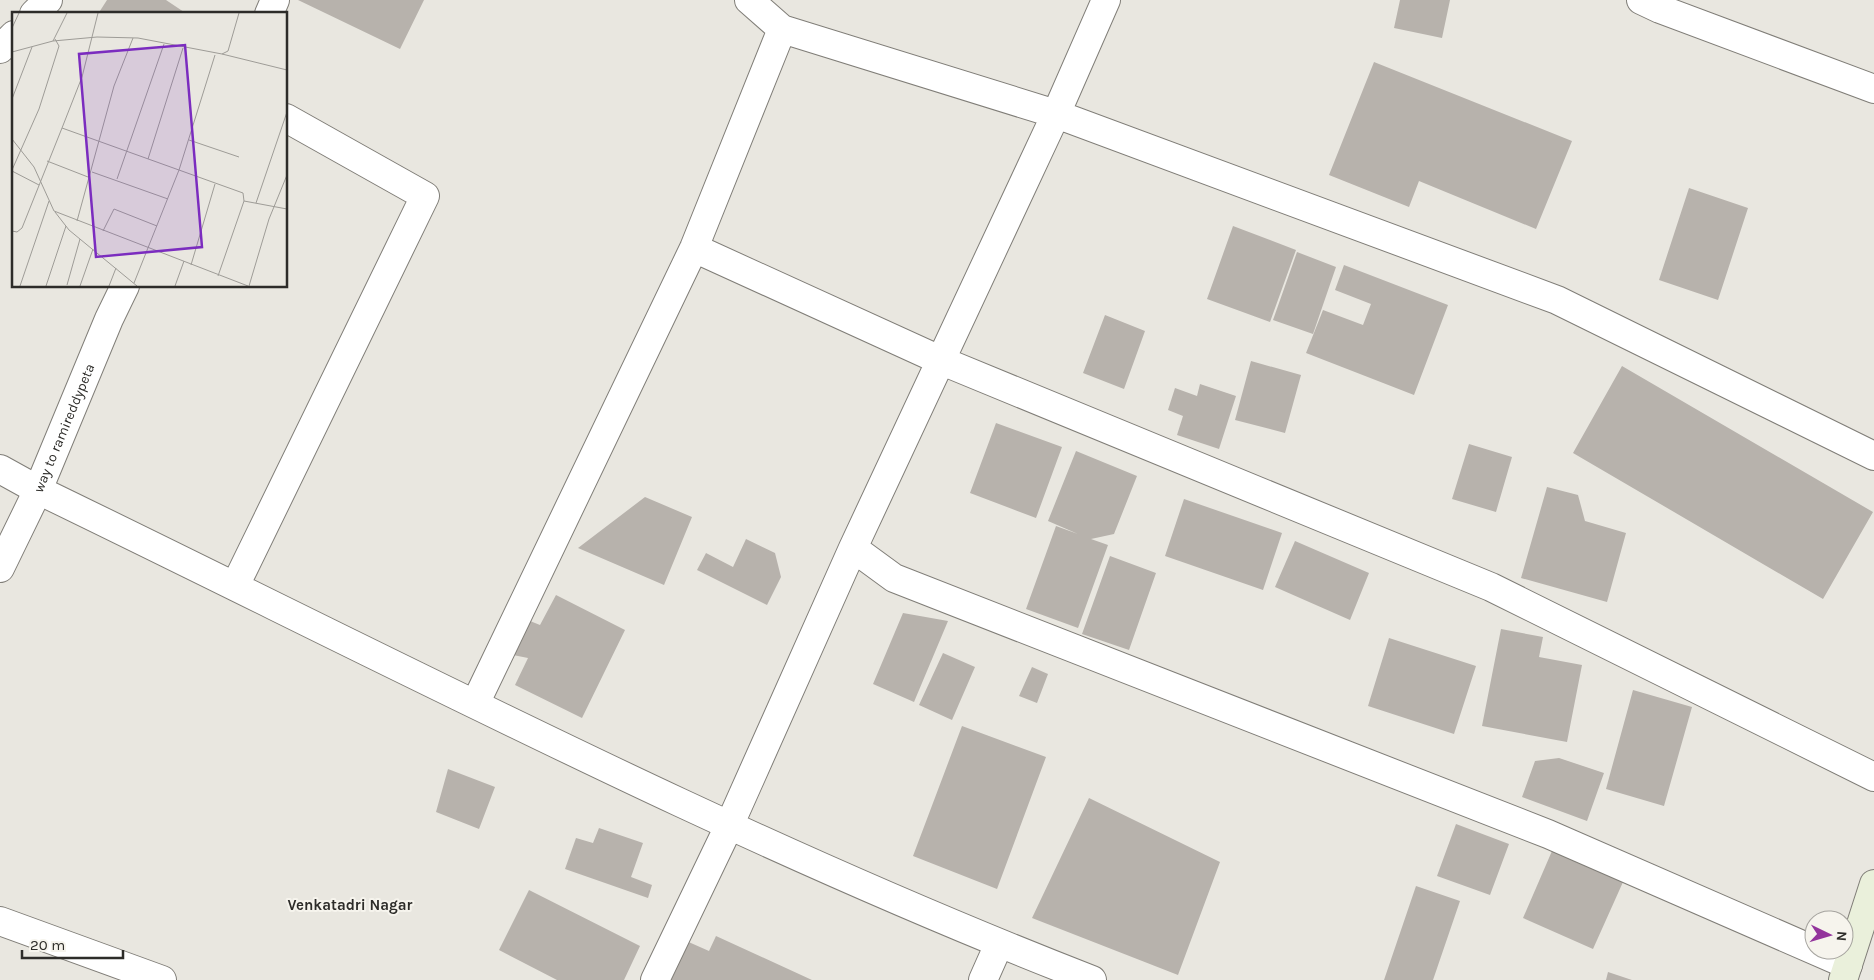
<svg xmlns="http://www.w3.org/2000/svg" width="1874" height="980" font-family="Karla,sans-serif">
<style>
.building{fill:#b7b2ac}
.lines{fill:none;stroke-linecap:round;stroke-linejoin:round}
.minor-casing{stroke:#807e78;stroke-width:30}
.tertiary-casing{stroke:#807e78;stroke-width:30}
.secondary-casing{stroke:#807e78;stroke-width:30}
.minor{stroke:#fff;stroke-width:28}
.tertiary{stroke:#fff;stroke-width:28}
.secondary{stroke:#eaf0db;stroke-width:28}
.labels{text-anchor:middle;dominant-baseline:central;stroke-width:4;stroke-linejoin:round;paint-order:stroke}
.street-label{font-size:14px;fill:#2d2c29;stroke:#f6f4ed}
.neighbourhood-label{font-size:15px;font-weight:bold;fill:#2d2c29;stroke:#f6f4ed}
.inset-road{fill:none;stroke:#9e9c97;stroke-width:1}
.view{fill:#7b2cbf;fill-opacity:0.15;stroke:#7b2cbf;stroke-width:2.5}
.inset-edge{fill:none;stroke:#2d2c29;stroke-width:2.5}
</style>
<rect width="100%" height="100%" fill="#e9e7e0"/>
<path class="building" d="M107 0H166L187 14H98Z
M298 0H424L400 49Z
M1400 0H1450L1442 38 1394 28Z
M1374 62 1572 141 1536 229 1419 181 1409 207 1329 175Z
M1689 188 1748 208 1718 300 1659 280Z
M1233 226 1296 250 1270 322 1207 299Z
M1297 252 1336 267 1313 334 1273 320Z
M1344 265 1448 305 1414 395 1306 353 1323 310 1363 325 1371 304 1335 290Z
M1105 315 1145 331 1124 389 1083 373Z
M1251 361 1301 375 1285 433 1235 420Z
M1622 366 1873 512 1823 599 1573 453Z
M1200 384 1236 396 1219 449 1177 435 1183 416 1168 410 1175 388 1197 396Z
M996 423 1062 447 1036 518 970 493Z
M1469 444 1512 457 1496 512 1452 499Z
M1076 451 1137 476 1114 534 1091 539 1108 545 1078 628 1026 609 1056 526 1078 534 1048 521Z
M1547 487 1578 495 1585 521 1626 533 1607 602 1521 578Z
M645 497 692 517 664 585 578 548Z
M1184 499 1282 533 1263 590 1165 556Z
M746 539 775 553 781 577 767 605 697 570 706 553 733 567Z
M1295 541 1369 573 1350 620 1275 587Z
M1110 556 1156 573 1129 650 1082 634Z
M556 595 625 630 582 718 515 685 528 658 513 655 530 621 540 625Z
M903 613 948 621 914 702 873 684Z
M1501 629 1543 637 1539 657 1582 665 1567 742 1482 726Z
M1389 638 1476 666 1454 734 1368 706Z
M943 653 975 667 952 720 919 705Z
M1032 667 1048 674 1037 703 1019 696Z
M1633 690 1692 707 1664 806 1606 789Z
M962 726 1046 757 997 889 913 856Z
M1559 758 1604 773 1587 821 1522 797 1535 761Z
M448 769 495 787 479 829 436 812Z
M1089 798 1220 862 1178 975 1032 918Z
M1456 824 1509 844 1490 895 1437 876Z
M599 828 643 843 631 877 652 885 648 898 565 869 576 838 593 843Z
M1552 851 1623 882 1593 949 1523 918Z
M1416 886 1460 901 1433 980H1384Z
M529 890 640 946 624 980H557L499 950Z
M675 936 709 951 716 936 812 980H665Z
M1608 972 1632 980H1606Z"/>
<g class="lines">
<defs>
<path id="minor" d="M749 0 782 29 1056 114 1557 300 1874 456
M1641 0 1660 9 1874 89
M694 248 942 361 1491 587 1874 777
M0 469 38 490C387 659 731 840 1092 980
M853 548 894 578 1548 834 1848 965
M235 586 425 196 286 118
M475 704 694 248 782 29
M0 921 162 980
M655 980 729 826 853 548 1056 114 1106 0
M983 980 999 944"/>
<g id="tertiary">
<path d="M34 14 48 0"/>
<path d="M269 14 275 0"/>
<path d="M0 49 14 35"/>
<path id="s1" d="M0 568 38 490 109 319 125 286"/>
</g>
<path id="secondary" d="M1843 980 1874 884"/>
</defs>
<use href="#minor" class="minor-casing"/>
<use href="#tertiary" class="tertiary-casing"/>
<use href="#secondary" class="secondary-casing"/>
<use href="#minor" class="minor"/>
<use href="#tertiary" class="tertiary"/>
<use href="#secondary" class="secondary"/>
</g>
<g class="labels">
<g class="street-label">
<text stroke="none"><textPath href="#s1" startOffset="154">way to ramireddypeta</textPath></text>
</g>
<g class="neighbourhood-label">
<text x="350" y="905">Venkatadri Nagar</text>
</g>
</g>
<g transform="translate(12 12)">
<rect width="275" height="275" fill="#e9e7e0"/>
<path class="inset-road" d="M0 16 7 1M41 29 55 1M0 40 41 29 85 25 126 26 210 42 216 39 227 1M210 42 275 58M0 87 20 35M50 116 231 181 232 189 206 264M0 127 22 155 42 199 236 274M177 128 227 145M136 147 171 36M35 149 76 165M0 158 27 97 47 34 43 27M0 159 27 173M80 160 156 187M105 167 152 32M232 189 275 197M244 191 275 100M43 200 57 218 125 274M65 209 102 74 121 26M0 219 5 220 10 216 50 116 70 65 86 1M91 219 102 197 145 214M179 253 203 172M122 271 167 158 203 43M55 273 68 227M8 274 37 189M34 274 54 214M68 274 81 237M97 274 104 256M163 274 172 249M237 274 257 207 275 163"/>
<path class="view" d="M173 33 190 235 84 245 67 42Z"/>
<rect width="275" height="275" class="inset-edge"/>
</g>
<g transform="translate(1829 935) rotate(95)"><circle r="24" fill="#f6f4ed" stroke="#a6a49f"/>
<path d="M0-4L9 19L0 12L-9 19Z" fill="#93349c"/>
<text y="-8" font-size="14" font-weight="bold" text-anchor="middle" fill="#2d2c29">N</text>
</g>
<path d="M22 950v8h101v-8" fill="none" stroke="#2d2c29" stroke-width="2.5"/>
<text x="30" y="950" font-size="15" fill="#2d2c29" stroke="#f6f4ed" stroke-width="4" paint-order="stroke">20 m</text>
</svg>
